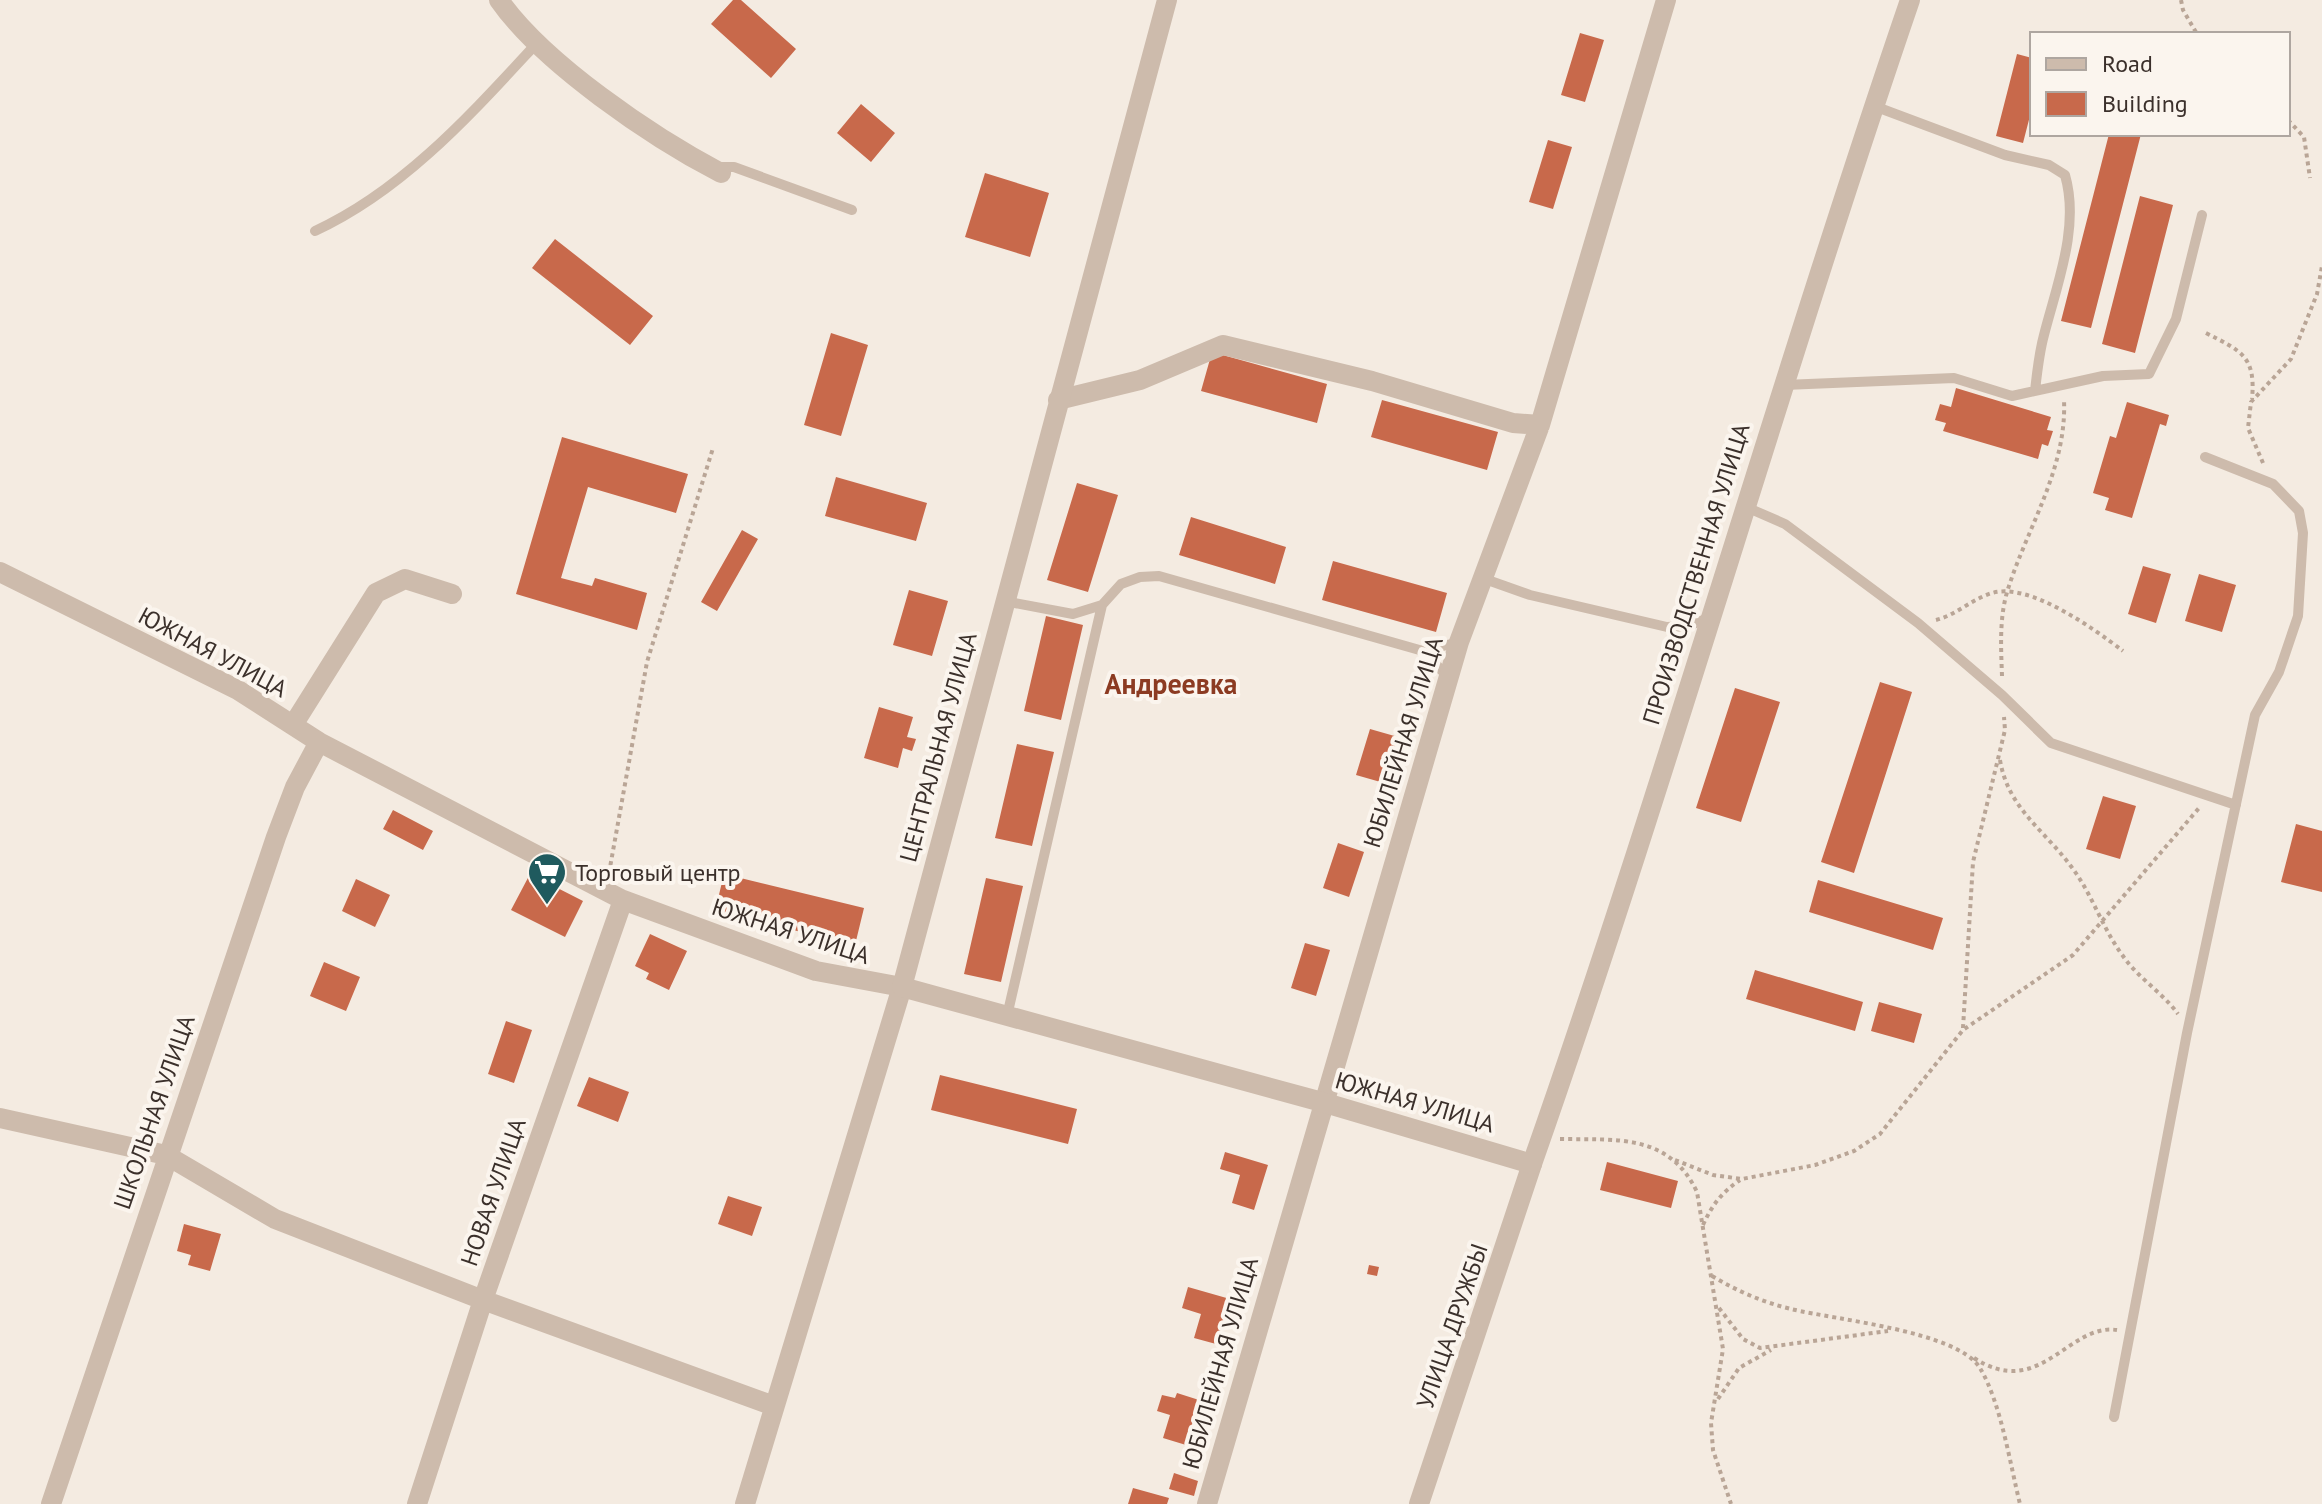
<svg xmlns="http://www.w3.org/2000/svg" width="2322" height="1504" font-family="'PT Sans',sans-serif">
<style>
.building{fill:#c8694b}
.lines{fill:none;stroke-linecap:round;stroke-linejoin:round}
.path{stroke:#b9a596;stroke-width:4;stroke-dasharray:4 4;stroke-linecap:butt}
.service{stroke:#cdbbac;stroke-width:10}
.minor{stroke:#cdbbac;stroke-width:20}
.tertiary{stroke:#cdbbac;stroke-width:20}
.labels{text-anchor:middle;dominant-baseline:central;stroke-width:8;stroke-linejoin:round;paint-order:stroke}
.street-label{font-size:24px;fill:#3b302b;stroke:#fbf5ee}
.poi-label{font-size:24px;fill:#3b302b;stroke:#fbf5ee;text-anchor:start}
.quarter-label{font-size:28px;font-weight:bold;fill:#8c3b22;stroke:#fbf5ee}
</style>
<rect width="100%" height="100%" fill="#f4ebe1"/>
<path class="building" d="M733 0H741L796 49 771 78 711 24Z
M1580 33 1604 40 1585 102 1561 95Z
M2017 54 2032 58V108L2023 143 1996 136Z
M861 104 895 133 871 162 837 133Z
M2109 134H2141L2091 328 2061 321Z
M1548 140 1572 147 1553 209 1529 202Z
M985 173 1049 193 1030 257 965 237Z
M2140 196 2173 205 2135 353 2102 344Z
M555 239 653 316 630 345 532 268Z
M831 333 868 345 841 436 804 425Z
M1212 352 1327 384 1317 423 1201 391Z
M1956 388 2051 417 2047 430 2053 431 2048 446 2042 444 2038 459 1943 431 1946 423 1935 420 1940 404 1951 407Z
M1382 400 1498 432 1487 470 1371 437Z
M2127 402 2169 415 2166 426 2160 424 2132 518 2105 510 2109 498 2093 493 2110 436 2116 438Z
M562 437 688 474 676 513 588 487 561 578 592 586 595 578 647 593 637 630 516 594Z
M836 477 927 503 916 541 825 516Z
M1077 483 1118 495 1088 592 1047 580Z
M1191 517 1286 547 1275 584 1179 555Z
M742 530 758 539 717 611 701 602Z
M1333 561 1447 593 1436 632 1322 600Z
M2143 566 2171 574 2156 623 2128 614Z
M2199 574 2236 585 2222 632 2185 621Z
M909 590 948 601 932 656 893 645Z
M1046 616 1083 625 1061 720 1024 711Z
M1880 682 1912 692 1854 873 1821 862Z
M1735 688 1780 702 1741 822 1696 808Z
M879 707 913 717 907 737 916 739 912 751 903 748 898 768 864 758Z
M1370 729 1398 737 1384 783 1356 775Z
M1017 744 1054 752 1032 846 995 838Z
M2103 796 2136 806 2120 859 2086 849Z
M393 810 433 831 423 850 383 829Z
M2296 824 2322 831V892L2281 882Z
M1338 843 1364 852 1349 897 1323 888Z
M530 874 583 901 565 937 511 910Z
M724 874 864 908 855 945 715 911Z
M986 878 1023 886 1001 982 964 974Z
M356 879 390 895 375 927 342 911Z
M1818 880 1943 918 1933 950 1809 912Z
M650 934 687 951 669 990 646 979 649 973 635 966Z
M1305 943 1330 950 1316 996 1291 988Z
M324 962 360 977 346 1011 310 996Z
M1755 970 1863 1002 1855 1031 1746 999Z
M1879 1002 1922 1014 1914 1043 1871 1031Z
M506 1021 532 1030 514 1083 488 1074Z
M940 1075 1077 1109 1068 1144 931 1110Z
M589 1077 629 1092 618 1122 577 1106Z
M1225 1152 1268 1165 1254 1210 1232 1203 1240 1175 1220 1169Z
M1607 1162 1678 1181 1671 1208 1600 1190Z
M728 1196 762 1207 752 1236 718 1224Z
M184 1224 221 1234 210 1271 188 1265 191 1255 177 1251Z
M1369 1265 1379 1267 1377 1276 1367 1274Z
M1188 1287 1230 1299 1216 1344 1194 1338 1201 1314 1182 1308Z
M1177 1393 1199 1400 1186 1445 1163 1438 1170 1415 1157 1411 1162 1395 1175 1398Z
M1174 1473 1198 1481 1194 1496 1169 1489Z
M1133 1488 1169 1498 1167 1504H1128Z"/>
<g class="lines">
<path class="path" d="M2181 0 2183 10 2197 34
M2288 120 2304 137 2310 178
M2206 333C2241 351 2256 356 2252 399
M2263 463 2248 428 2251 402 2291 359 2317 294 2322 266
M1936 620C1956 615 1972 599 1992 593 2029 582 2093 628 2123 651
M2002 676C2001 647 1999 617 2008 589 2028 526 2067 468 2064 400
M2000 760C2008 808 2043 829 2070 865 2092 893 2102 928 2123 956 2138 978 2163 993 2178 1014
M609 873 647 662 713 448
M1963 1028 1973 862 2005 730 2004 717
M1560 1139C1616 1140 1669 1133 1697 1192L1723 1349 1711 1423 1713 1450 1731 1504
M1675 1160 1713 1175 1742 1179 1815 1165 1854 1151 1880 1134 1963 1030 2073 955 2199 808
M1703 1225C1712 1205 1722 1192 1740 1180
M1712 1276C1737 1291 1762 1302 1791 1309 1836 1320 1957 1331 1980 1368 2001 1403 2010 1464 2020 1504
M1719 1308 1743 1339 1760 1348 1888 1331
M1974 1358C2040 1401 2068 1323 2117 1330
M1718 1399 1739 1368 1771 1350"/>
<path class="service" d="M1874 106 2005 155 2049 165 2065 175C2080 227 2057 284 2044 335 2039 353 2037 373 2035 391
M718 167H734L852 210
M315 231C404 190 472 113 537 43
M1784 385 1954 378 2012 396 2103 376 2149 374 2176 319 2202 215
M1746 507 1785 524 1918 623 2002 695 2051 743 2236 805
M1482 578 1530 595 1667 627 1689 626 1710 617
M1004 601 1073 614 1102 605 1121 584 1140 577 1159 576 1423 651 1459 642
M1423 651 1449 678
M1007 1016 1102 605
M2114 1417 2187 1033 2255 715 2279 672 2298 616 2303 533 2299 511 2273 484 2205 457"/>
<path class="minor" d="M499 0C543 63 652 137 721 173
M1058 400 1140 380 1223 345 1372 381 1513 423 1540 425
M0 572 238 690 319 742 623 900 816 971 902 987 745 1504
M293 725 376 593 405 579 452 594
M0 1118 166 1155 275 1219 483 1300 774 1406
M51 1504 276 837 295 787 319 742
M417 1504 483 1300 623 900
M1207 1504 1459 642 1540 425 1666 0
M1419 1504 1532 1164"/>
<path class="tertiary" d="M1167 0 902 987 1322 1102 1532 1164C1667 779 1778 386 1910 0"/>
</g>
<defs>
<symbol id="supermarket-pin" viewBox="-11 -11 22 30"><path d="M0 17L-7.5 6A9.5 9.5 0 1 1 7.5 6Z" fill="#1f5a5e" stroke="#fbf5ee"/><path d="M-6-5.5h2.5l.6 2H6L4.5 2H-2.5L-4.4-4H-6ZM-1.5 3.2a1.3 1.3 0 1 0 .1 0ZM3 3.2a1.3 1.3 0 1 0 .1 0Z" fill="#fff"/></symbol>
</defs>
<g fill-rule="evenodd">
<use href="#supermarket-pin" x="525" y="850" width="44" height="60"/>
</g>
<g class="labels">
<g class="street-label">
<text transform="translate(1696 574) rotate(-73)">ПРОИЗВОДСТВЕННАЯ УЛИЦА</text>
<text transform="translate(213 652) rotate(28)">ЮЖНАЯ УЛИЦА</text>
<text transform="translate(1403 742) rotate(-73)">ЮБИЛЕЙНАЯ УЛИЦА</text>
<text transform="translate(938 747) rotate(-75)">ЦЕНТРАЛЬНАЯ УЛИЦА</text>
<text transform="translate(791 931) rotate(18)">ЮЖНАЯ УЛИЦА</text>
<text transform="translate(1415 1102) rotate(16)">ЮЖНАЯ УЛИЦА</text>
<text transform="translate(154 1112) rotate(-71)">ШКОЛЬНАЯ УЛИЦА</text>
<text transform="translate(493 1192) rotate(-71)">НОВАЯ УЛИЦА</text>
<text transform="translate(1452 1326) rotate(-71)">УЛИЦА ДРУЖБЫ</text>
<text transform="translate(1220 1363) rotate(-74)">ЮБИЛЕЙНАЯ УЛИЦА</text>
</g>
<g class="poi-label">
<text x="575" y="872">Торговый центр</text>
</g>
<g class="quarter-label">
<text x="1171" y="683">Андреевка</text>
</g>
</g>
<rect x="2030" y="32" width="260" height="104" fill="#fbf5ee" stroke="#aea6a0" stroke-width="2"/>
<rect x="2046" y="58" width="40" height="12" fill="#cdbbac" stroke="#aea6a0" stroke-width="2"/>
<text x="2102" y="72" font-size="24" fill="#3b302b">Road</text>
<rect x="2046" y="92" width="40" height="24" fill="#c8694b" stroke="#aea6a0" stroke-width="2"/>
<text x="2102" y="112" font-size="24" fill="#3b302b">Building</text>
</svg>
